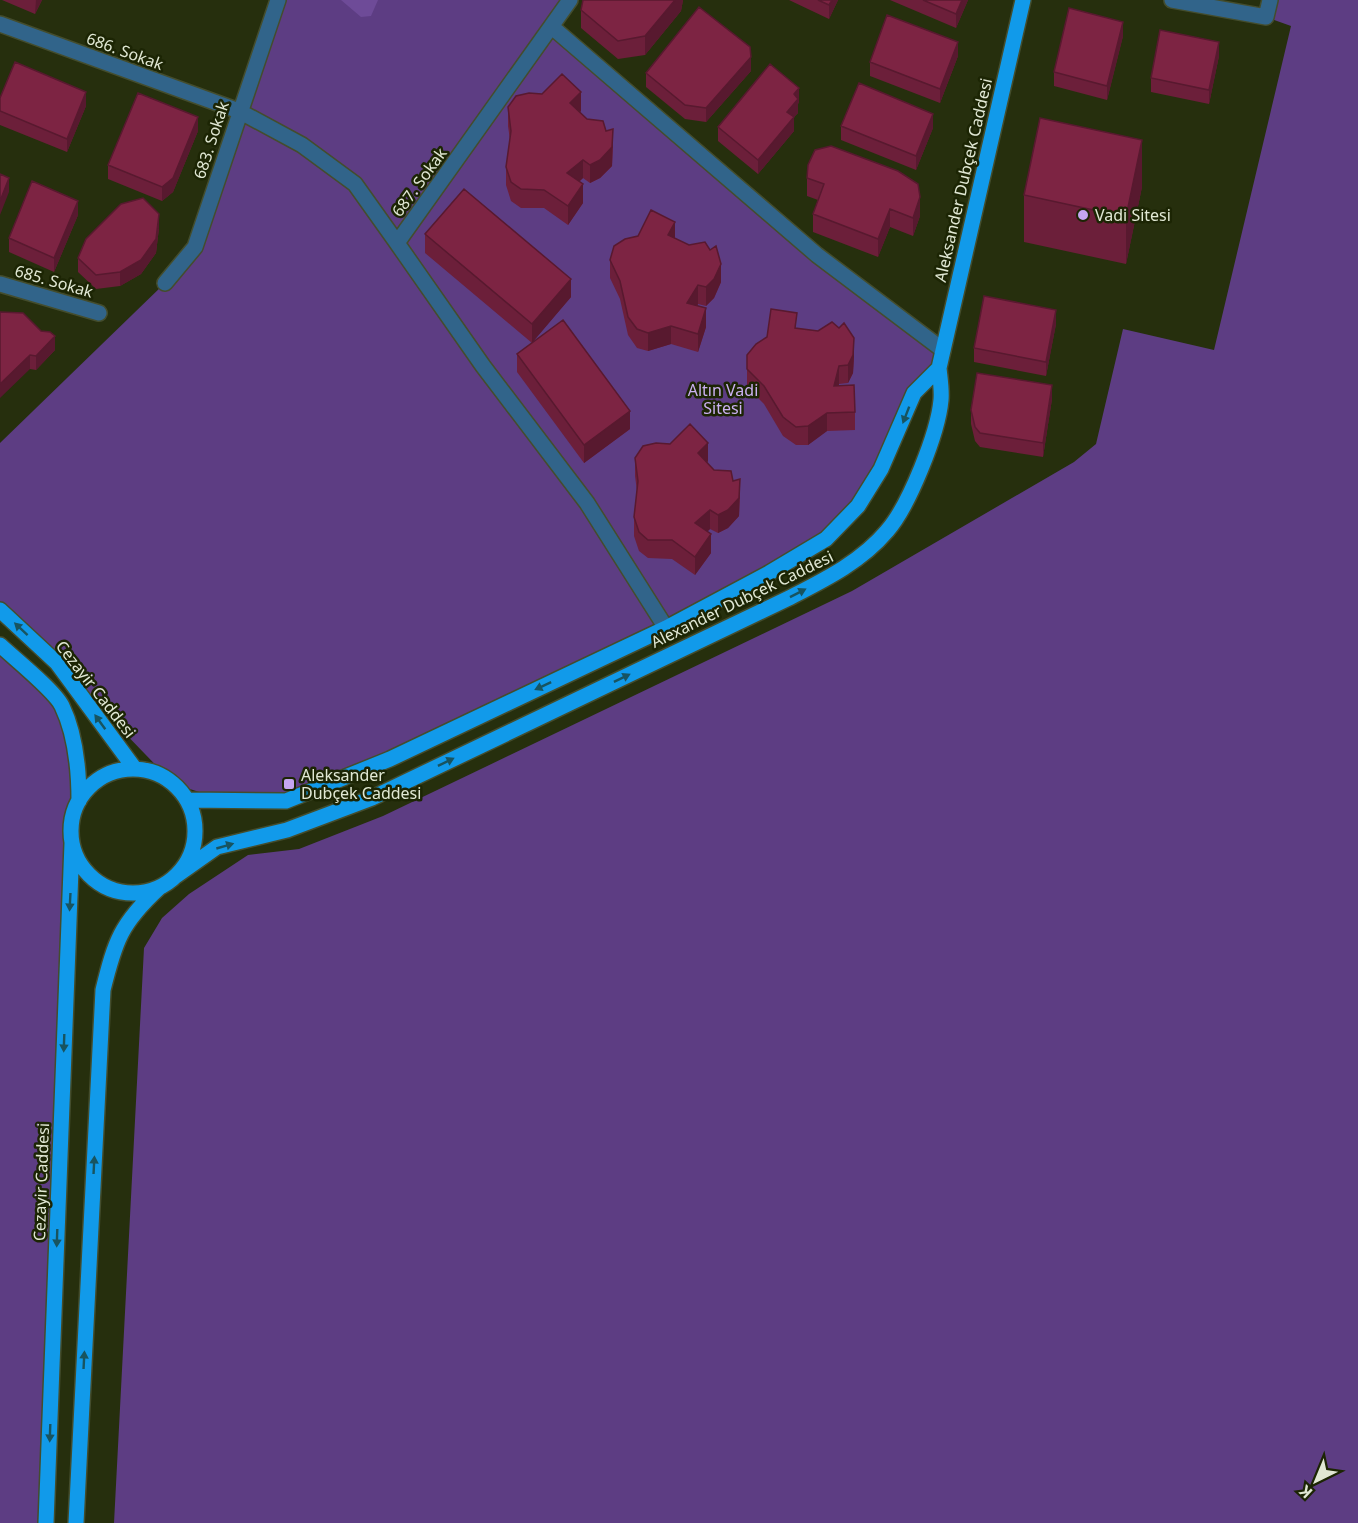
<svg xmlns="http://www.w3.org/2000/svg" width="1358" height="1523" font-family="'Noto Sans',sans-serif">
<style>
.green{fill:#5d3d83}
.forest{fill:#6e4b98}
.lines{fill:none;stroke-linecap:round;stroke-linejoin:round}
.minor-casing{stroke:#444d2d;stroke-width:18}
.major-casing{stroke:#444d2d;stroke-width:18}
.minor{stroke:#31648a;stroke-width:15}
.major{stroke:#119aea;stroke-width:15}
.wall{fill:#6c1f3a}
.shaded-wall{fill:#58192f}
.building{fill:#7d2443;stroke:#58192f;stroke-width:1.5}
.oneway{fill:#185460}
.poi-dot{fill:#c5a6f0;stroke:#1c2504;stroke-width:2}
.labels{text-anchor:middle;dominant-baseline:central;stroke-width:5;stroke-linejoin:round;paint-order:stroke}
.street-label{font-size:16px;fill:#e1e8d4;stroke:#1c2504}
.poi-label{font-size:16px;fill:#e1e8d4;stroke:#1c2504;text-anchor:start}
.park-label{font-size:16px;fill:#cbb1f1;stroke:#1c2504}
</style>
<rect width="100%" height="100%" fill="#262f0d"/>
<path class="green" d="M278 0H570L553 27 943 350 914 393 858 506 769 573 286 801 231 802 174 784 57 663 0 610V443L165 283 195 247Z
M1270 0H1358V1523H114L144 948 162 918 189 894 248 855 299 849 383 816 852 591 1074 462 1096 444 1123 329 1214 350 1291 26 1266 17Z
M0 645 62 705 79 801 72 816 71 837 46 1523H0Z"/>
<path class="forest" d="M341 0H378L371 16 361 17Z"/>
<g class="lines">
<defs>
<path id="minor" d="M1172 0 1266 17 1270 0
M0 24 239 111 302 145 355 184 397 243 570 0
M552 27 817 255 943 350
M397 243 483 366 587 503 666 628
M165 283 195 247 278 0
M0 284 99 313"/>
<path id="major" d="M0 610 57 663 135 769
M0 645C15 659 55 691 62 706 76 735 79 770 79 801
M71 831a62 62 0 1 1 124 0a62 62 0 1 1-124 0Z
M187 800 286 801 390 759 666 628 769 573 826 539 858 506 881 469 914 393 939 368
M176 876 217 847 287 830 372 798 789 598C824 580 861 562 887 531 909 506 938 433 941 400 942 390 940 378 939 368L1023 0
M46 1523 72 843
M76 1523 103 990C115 941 121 923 159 888"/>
</defs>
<use href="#minor" class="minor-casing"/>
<use href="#major" class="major-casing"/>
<use href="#minor" class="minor"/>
<use href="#major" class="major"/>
</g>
<path class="wall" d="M2 0H42L35 14Z
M583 0H683L681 11 645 55 618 59 581 28V10Z
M789 0H838L829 19Z
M890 0H968L956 28Z
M1123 36 1107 100 1054 86V72Z
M958 56 940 103 870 76V62Z
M1219 56 1209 104 1151 92V78Z
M751 71 706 122 685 119 646 87V73Z
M0 98 86 106 67 152 0 125Z
M799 102 798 104V113L794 117V131L758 174 718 141V127Z
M508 107 581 111 580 112 587 119 606 131 613 147 612 166 600 178 590 183 583 178 579 182 583 203 568 225 544 208H521L511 201 506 185V167L510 140 508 126Z
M841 126 933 128 916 170 841 140Z
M198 131 173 192 162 201 108 179V165Z
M807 178 920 216 913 236 890 227 878 257 813 232V214L818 200 807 196Z
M1142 187 1126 264 1024 242V195Z
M78 215 54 272 9 252V238Z
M159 228 156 253 141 274 120 286 96 289 78 272V258Z
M425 234 571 297 532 342 630 429 584 463 517 372V354L532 343 425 253Z
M675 238 721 282 714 298 706 306 698 304 697 306 706 327 698 352 671 344 648 351 637 348 628 335 620 299 610 278V260Z
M0 312 55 350 36 370 30 369Z
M1056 324 1046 376 974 362V348Z
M797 328 854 356 853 373 848 383 839 384V386L855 412V430L827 431 808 445H796L783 436 764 404 747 387V355Z
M1052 399 1043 457 980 447 975 441 971 424V410Z
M635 458 708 461 707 463 714 470 733 481 740 497 739 516 728 528 718 533 710 529 707 532 711 553 695 575 672 559 648 558 639 551 634 536V517L637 491 635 476Z"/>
<path class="shaded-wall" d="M36 0H42L35 14Z
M675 0H683L681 11 645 55V36Z
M832 0H838L829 19V5Z
M962 0H968L956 28V14Z
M1123 22V36L1107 100V86Z
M958 42V56L940 103V89Z
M1219 42V56L1209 104V90Z
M751 57V71L706 122V108Z
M799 88V102L798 104V113L794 117V131L758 174V160L787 112 794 94Z
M86 92V106L67 152V139Z
M581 92V111L570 121V103Z
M933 114V128L916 170V156Z
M198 117V131L173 192 162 201V187Z
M613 129 612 166 600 178 590 183V165Z
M1142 140V187L1126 264V217Z
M583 160V178L567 192V173Z
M9 178V192L0 215V201Z
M583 184V203L568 225V206Z
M920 197V216L913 236V218Z
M78 201V215L54 272V258Z
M890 209V227L878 257V239Z
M159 214V228L156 253 141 274 120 286V272Z
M675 222V240L668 235Z
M721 264V282L714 298 706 306V287Z
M571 279V297L532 343V324Z
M698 285V304L687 321V303Z
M706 308V327L698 352V334Z
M1056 310V324L1046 376V362Z
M671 326V344L648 351V333Z
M55 336V350L36 370V356Z
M854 338V356L853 373 848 383V365Z
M30 355V369L0 398V384Z
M839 366V384L834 404V386Z
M1052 385V399L1043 457V443Z
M630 411V429L584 463V445Z
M827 413V431L808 445V426Z
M708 443V461L698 472V453Z
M740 479 739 516 728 528 718 533V515Z
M710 510V529L695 542V523Z
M711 534V553L695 575V557Z"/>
<path class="building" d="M583 0H675L645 36 618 41 581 10Z
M818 0H832L829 5Z
M923 0H962L956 14Z
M699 7 750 47 751 57 706 108 685 105 646 73Z
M1069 8 1123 22 1107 86 1054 72Z
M887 15 958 42 940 89 870 62Z
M1160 30 1219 42 1209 90 1151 78Z
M15 62 86 92 67 139 0 111V98Z
M770 64 799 88 794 94 798 99 787 112 794 117 758 160 718 127Z
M562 74 581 92 570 103 587 119 603 121 606 131 613 129 612 147 600 160 590 165 583 160 567 173 583 184 568 206 544 190 521 189 511 182 506 167 511 131 508 107 516 96 529 93 542 94Z
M859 83 933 114 916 156 841 126Z
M138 93 198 117 173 178 162 187 108 165Z
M1040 118 1142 140 1126 217 1024 195Z
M831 146 898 171 918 184 920 197 913 218 890 209 878 239 813 214 824 184 807 178 808 165 815 150Z
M0 174 9 178 0 201Z
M32 181 78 201 54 258 9 238Z
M464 189 571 279 532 324 425 234Z
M143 198 159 214 156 239 141 260 120 272 96 275 78 258 86 239 121 204Z
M651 210 675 222 668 235 689 245 705 242 710 250 716 246 721 264 714 279 706 287 698 285 687 303 706 308 698 334 671 326 648 333 637 329 628 317 620 281 610 260 614 246 625 239 638 236Z
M984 296 1056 310 1046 362 974 348Z
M771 309 797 313 795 328 818 331 832 322 839 328 844 323 854 338 853 355 848 365 839 366 834 386 854 385 855 412 827 413 808 426 796 427 783 417 764 386 747 369V355L756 344 767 337Z
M0 312 23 313 41 331 50 332 55 336 36 356 30 355 0 384Z
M563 320 630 411 584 445 517 354Z
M977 373 1052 385 1043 443 980 433 975 427 971 410Z
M690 424 708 443 698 453 714 470 731 471 733 481 740 479 739 498 728 510 718 515 710 510 695 523 711 534 695 557 672 540H648L639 532 634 517 638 481 635 458 643 446 656 443 670 444Z"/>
<defs><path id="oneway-solid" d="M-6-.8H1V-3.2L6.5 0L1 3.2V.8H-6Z" transform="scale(1.5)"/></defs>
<g class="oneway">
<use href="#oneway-solid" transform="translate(906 415) rotate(111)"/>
<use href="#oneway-solid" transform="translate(798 593) rotate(-27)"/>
<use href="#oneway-solid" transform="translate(21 629) rotate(-137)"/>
<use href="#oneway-solid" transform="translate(622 678) rotate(-26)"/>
<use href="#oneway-solid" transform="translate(543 686) rotate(155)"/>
<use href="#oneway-solid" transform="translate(100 722) rotate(-126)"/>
<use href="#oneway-solid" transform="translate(446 762) rotate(-26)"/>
<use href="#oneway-solid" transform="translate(225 846) rotate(-16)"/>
<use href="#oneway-solid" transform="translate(70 902) rotate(93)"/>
<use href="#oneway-solid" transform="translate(64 1043) rotate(92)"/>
<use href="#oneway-solid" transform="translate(94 1165) rotate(-87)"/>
<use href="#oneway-solid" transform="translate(57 1238) rotate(92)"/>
<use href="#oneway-solid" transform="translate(84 1360) rotate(-87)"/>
<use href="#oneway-solid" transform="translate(50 1433) rotate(92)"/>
</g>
<g class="poi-dot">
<circle cx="1083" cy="215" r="6"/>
<rect x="283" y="778" width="12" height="12" rx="3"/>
</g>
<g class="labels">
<g class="street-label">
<text transform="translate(125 51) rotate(20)">686. Sokak</text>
<text transform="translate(211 140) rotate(-72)">683. Sokak</text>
<text transform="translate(963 180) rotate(-77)">Aleksander Dubçek Caddesi</text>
<text transform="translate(419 182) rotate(-54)">687. Sokak</text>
<text transform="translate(54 281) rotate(16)">685. Sokak</text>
<text transform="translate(742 599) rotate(-26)">Alexander Dubçek Caddesi</text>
<text transform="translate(96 689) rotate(52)">Cezayir Caddesi</text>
<text transform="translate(41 1182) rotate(-88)">Cezayir Caddesi</text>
</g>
<g class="poi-label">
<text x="1095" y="215">Vadi Sitesi</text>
<text x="301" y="775">Aleksander<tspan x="301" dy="18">Dubçek Caddesi</tspan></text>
</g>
<g class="park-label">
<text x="723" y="390">Altın Vadi<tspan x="723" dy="18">Sitesi</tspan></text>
</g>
</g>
<g transform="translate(1316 1481) rotate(223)" stroke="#1c2504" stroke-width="4.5" paint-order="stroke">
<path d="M0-4.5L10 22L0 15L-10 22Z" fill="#e1e8d4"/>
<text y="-9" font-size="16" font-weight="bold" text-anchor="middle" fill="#e1e8d4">K</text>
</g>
</svg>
